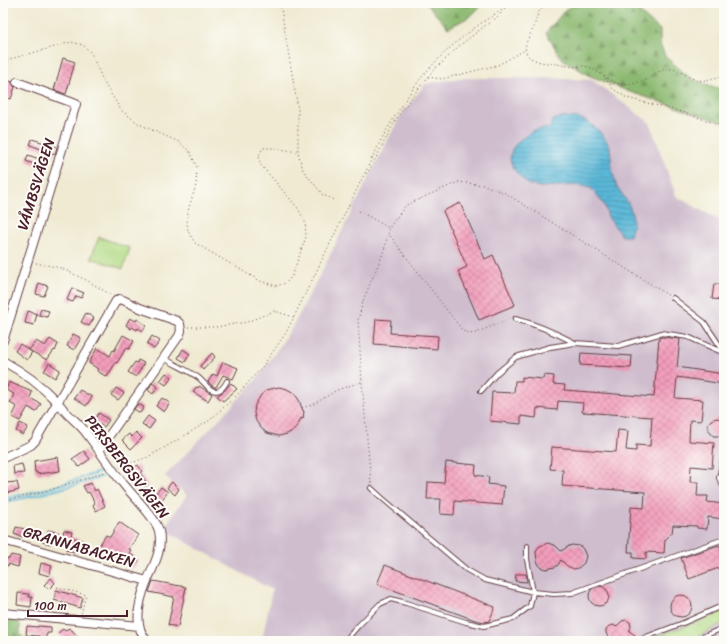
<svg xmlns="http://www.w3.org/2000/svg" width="727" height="644" font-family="Sriracha,sans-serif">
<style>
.industrial{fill:#cfbdce}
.grass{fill:url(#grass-tufts);stroke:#7e7c57}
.forest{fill:url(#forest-firs);stroke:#6b6c4e}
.park{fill:#b1d983;stroke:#7e7c57}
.water{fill:url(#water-rules);stroke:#526c82}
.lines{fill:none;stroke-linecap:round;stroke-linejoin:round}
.stream{stroke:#5ab8d8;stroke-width:2}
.building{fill:url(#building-cross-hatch)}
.lane-casing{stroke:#633d44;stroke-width:6}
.street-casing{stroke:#633d44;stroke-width:10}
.path{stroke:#633d44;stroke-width:1;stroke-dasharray:1 3;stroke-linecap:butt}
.lane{stroke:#fff;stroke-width:4}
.street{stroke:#fff;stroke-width:8}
.labels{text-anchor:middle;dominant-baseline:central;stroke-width:4;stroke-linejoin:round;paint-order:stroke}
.street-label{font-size:15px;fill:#4a1f2b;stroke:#fdfcf7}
</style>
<defs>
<pattern id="grass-tufts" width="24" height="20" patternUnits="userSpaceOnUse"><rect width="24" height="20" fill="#b1d983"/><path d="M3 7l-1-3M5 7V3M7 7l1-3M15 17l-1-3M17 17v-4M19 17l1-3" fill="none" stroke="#9aba71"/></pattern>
<pattern id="forest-firs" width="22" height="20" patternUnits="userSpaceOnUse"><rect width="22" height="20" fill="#8cb971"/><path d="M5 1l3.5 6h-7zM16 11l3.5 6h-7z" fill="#74965d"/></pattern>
<pattern id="water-rules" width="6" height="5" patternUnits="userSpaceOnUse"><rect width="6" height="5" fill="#5ab8d8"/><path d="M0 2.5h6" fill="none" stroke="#4c95af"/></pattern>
<pattern id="building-cross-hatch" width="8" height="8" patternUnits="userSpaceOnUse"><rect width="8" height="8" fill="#f39ebc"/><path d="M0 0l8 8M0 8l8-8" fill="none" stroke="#c78099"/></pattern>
</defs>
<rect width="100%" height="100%" fill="#fdfcf7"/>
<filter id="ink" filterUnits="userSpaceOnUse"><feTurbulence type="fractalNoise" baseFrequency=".025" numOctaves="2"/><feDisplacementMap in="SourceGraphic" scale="8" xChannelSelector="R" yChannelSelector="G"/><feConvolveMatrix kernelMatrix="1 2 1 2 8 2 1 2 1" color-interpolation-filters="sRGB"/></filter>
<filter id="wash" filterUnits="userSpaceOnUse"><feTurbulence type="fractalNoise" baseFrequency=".012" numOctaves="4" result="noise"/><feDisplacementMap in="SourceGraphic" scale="16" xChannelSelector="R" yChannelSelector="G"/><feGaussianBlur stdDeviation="0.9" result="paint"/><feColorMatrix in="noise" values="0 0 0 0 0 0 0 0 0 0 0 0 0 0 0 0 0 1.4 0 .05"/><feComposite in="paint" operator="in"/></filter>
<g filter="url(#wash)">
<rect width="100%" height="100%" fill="#efead1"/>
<path class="industrial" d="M459 78H544L592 80 650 123 676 196 724 223V638L714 641H262L272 590 163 529 187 495 165 476 249 388 259 376 280 346 294 324 325 265 399 118 425 84Z"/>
<path class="grass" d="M724 611V622C712 629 698 638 684 641 675 643 662 641 652 641L650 638 706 619Z"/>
<path class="forest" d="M426 3H484L471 16 448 28Z
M575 3H605L606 6 614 12 622 8 637 10 660 30V44L665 56 691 79 718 88 724 89V121L721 122 630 92 588 75 561 58 546 33 565 10Z
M20 618V634L27 641H3V619Z"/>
<path class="park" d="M99 237 130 248 123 269 91 258Z"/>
<path class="water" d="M563 117 576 118 584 120 596 128 604 137 610 147 612 169 616 185 628 203 632 213 633 224 630 236H622L608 217 605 206 591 188 577 185 541 187 530 185 524 181 513 168 510 159 512 149 519 141 528 134 534 130 550 128 553 120Z"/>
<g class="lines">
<path class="stream" d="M3 499 50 488 106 470
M3 502C38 496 72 486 107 475
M3 640 5 641"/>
</g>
<g id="blocks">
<path class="building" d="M63 58 75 62 66 94 54 90Z
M7 80 12 82 13 85 15 87 11 99 4 97 5 94 3 93Z
M32 139 57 147 55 154 30 145Z
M28 155 39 159 37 165 26 161Z
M460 203 485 259 493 255 515 305 479 320 458 271 467 267 443 211Z
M39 283 48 286 44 296 36 294Z
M714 284H724V300L712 299Z
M72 288 84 293 81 298 76 296 73 302 67 300Z
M41 309 49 311 47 317 39 315Z
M28 311 37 314 34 325 25 323Z
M86 313 94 318 89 326 81 322Z
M130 318 136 321 137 319 146 325 143 331 138 328 137 330 132 327 131 329 126 325Z
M376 319 391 320 390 333 438 336 437 349 374 344Z
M73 334 81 338 74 350 67 346Z
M123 335 134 341 129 349 126 348 117 363 116 362 107 377 97 371 98 369 89 363 97 348 110 356 113 350 114 351Z
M152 336 160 341 154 349 147 344Z
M661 337 680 339 677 367 724 374V384L677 377 675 398 703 400 701 421 690 420 689 441 714 443 712 468 691 466 690 482H698L697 496H708L707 502 724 504V519L708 517 707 529 697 528V526L673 525 672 533 665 540 664 553 646 552V559L633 558V552H628L631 507 644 508 645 492 562 486 563 470 550 469 552 447 616 452 618 430 628 431 626 450 636 451V445L650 446 652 417 582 412 583 403 558 401 557 410 537 408 536 418 521 416V424L490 421 492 392 514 393 515 381H522V377L543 379 544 375 554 376 553 384 565 385 564 390 654 397 659 338Z
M50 339 58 344 55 351 54 350 47 360 29 350 36 341 45 346Z
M20 344 32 352 27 360 15 351Z
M183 349 190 354 185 362 178 358Z
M212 353 215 357 203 370 200 366Z
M581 353 632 356 631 368 580 365Z
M138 360 144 363 142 366V367L136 377 128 372 135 362 137 363Z
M223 362 238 368 233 379 223 375 216 387H214L208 382 213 374 217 376Z
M49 363 60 370 55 378 44 371Z
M166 373 172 377 166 385 160 381Z
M9 382 32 392 30 398 41 404 36 412 28 407 20 421 12 417 17 407 10 403 14 394 6 390Z
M152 383 158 387 153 394 148 390Z
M231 383 237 389 223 401 217 396 224 391Z
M199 386 212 394 208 401 193 392 196 387 198 388Z
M279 387 287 389 294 393 299 400 303 411H304L303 419 301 418 299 423 294 430 287 434 279 436 267 433 261 428 256 421 254 413 255 405 261 395 267 390Z
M116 388 124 393 118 400 111 395Z
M80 390 92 397 86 406 74 398Z
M162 398 170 403 164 412 156 406Z
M138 404 144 407 140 413 134 409Z
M99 413 109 420 104 427 93 421Z
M148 416 155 421 149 429 142 424Z
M717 418 720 419 724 422V433L719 436H713L709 431 708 424 711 420Z
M20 423 28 427 23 435 16 431Z
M136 432 142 438 131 449 122 440 129 434 132 437Z
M84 451 90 459 79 467 72 459Z
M58 457 60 471 37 474V472H35L34 461Z
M446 462 476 465 475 475 489 477 488 484 504 486 502 505 455 501 454 515 440 514 441 499H427L428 482 444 483Z
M22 464 24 473 14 474 13 466Z
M138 465 142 471 140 473 148 485 139 490 128 472Z
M17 482 19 490 7 493 5 483Z
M172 482 179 489 175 495 167 488Z
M91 483 95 491 97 489 105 506 96 511 93 505 95 503 89 492 87 493 83 486Z
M161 487 168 492 159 503 153 497Z
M119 522 138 535 129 549 131 550 129 553 139 560 133 569 128 566 129 564 99 546 106 535 110 537Z
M16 527 25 529 23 537 14 534Z
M48 530 59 533 56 543 52 542 51 544 42 542 44 535H47Z
M64 530 72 532 71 537 83 541 81 546 78 545 76 552 66 550 67 546H66L68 538 62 536Z
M548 543 556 546 561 551 569 546 572 545 580 546 583 549 586 556 584 563 578 568 574 569 567 566 561 560 558 565 555 567 546 569 542 568 539 565 537 561 536 553 537 549 540 546Z
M719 545 724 558V566L689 579 681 558Z
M11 555 20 557 18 567 8 564V566L3 564 4 557 9 559Z
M41 563 52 566 49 576 39 573Z
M385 565 495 607 489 621 484 622 475 620 377 584Z
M516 574H526L527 582 515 581Z
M51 578 55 583 49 589 44 585Z
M153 581 186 587 178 627 168 625 174 597 149 592Z
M589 596a10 10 0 1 1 20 0a10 10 0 1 1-20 0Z
M56 590 83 598 80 608 54 600Z
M18 593 29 594V597H32L31 607 17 605Z
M670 606a11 11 0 1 1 22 0a11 11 0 1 1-22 0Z
M626 620 630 622 631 627 629 631 635 635 636 641H611V638L608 637 606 633V629L609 626 614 625 616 627 622 621Z
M27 626 38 627V626L51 627V633H47V635H46V640L39 639V636L26 635Z
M69 628 71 630H72L81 641H66L58 633 63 629 65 631Z"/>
</g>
</g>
<g filter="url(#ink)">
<use href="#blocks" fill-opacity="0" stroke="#633d44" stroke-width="1"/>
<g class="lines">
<defs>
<path id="lane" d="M673 298 704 322 724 352
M515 319C536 324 556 333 575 343
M164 358C175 365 188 370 199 378 204 382 209 391 216 391 221 391 225 385 227 381
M481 391 497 373 516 357 550 347 575 343 618 346 662 333 688 337 724 353
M724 455 719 478 724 488
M371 488 382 498 467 570 485 580 533 592 554 594 572 593 724 539
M345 641 358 626 380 604 391 599 406 603 466 622 484 626 513 619 530 606 533 592 527 559V546
M639 641 646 637 683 623 724 605
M693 641 718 630 724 626"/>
<path id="street" d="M3 341 76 104 17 82
M3 361C21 371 42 386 56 401 59 403 61 407 64 410 71 418 81 425 87 434 100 451 111 469 125 486 134 497 156 518 159 531 163 549 154 565 147 581 140 598 132 625 147 641
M3 458 31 445 35 441 116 301 119 299 123 300 140 308 177 321 180 324 181 331 179 336 99 450
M3 540 147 581
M3 613 139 626"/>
</defs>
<use href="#lane" class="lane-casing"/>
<use href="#street" class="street-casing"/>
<path class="path" d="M280 3 298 109V152
M537 3 540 8
M557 3C538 8 539 9 534 27 531 34 523 44 526 52 527 56 531 59 535 60 541 63 549 63 556 64 562 65 568 66 574 67 577 67 580 66 583 66 597 67 607 82 621 84 629 86 641 82 648 79 655 75 660 69 669 69 680 68 687 78 697 80 707 82 714 76 724 77
M3 61 58 46 71 42 83 45 91 53 104 83 121 110 139 124 179 142 190 152 197 167 196 185 188 211 187 223 188 231 195 243 260 281 276 286 286 283 292 276 306 237 305 221 297 207 260 164 259 155 263 148H274L298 152 303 170 323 195 335 200
M428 77 442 79 498 65 525 50
M605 78 613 89 627 98 675 110 724 126
M366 174 370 169 396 119 411 98 435 68 444 61 459 46 486 25 495 19 501 13 502 10
M359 211 389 228 406 205 458 182 484 185 505 193 668 295
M389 229 388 233 463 331 473 334 509 319
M36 263 61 268 88 281 111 295
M188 327H216L247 322 274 311 294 317
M302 408 314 404 337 390 361 382
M120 467 148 457 176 441 210 420 237 395 263 366 286 333 383 136C394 118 405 99 418 82 444 49 477 23 514 3
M371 483 362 382 358 320 364 298 384 251 388 233
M3 501 30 495 56 488 105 472
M57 587 86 595 81 614"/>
<use href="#lane" class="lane"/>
<use href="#street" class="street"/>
</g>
</g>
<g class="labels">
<g class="street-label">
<text transform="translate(36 184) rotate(-73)">VÅMBSVÄGEN</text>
<text transform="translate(127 467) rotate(52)">PERSBERGSVÄGEN</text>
<text transform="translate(79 547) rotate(16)">GRANNABACKEN</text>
</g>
</g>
<rect width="727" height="644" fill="none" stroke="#fdfcf7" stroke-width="16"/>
<path d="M28 610v6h99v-6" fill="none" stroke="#4a1f2b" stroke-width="2"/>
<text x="34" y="610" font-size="12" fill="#4a1f2b" stroke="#fdfcf7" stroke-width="3" paint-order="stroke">100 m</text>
</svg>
